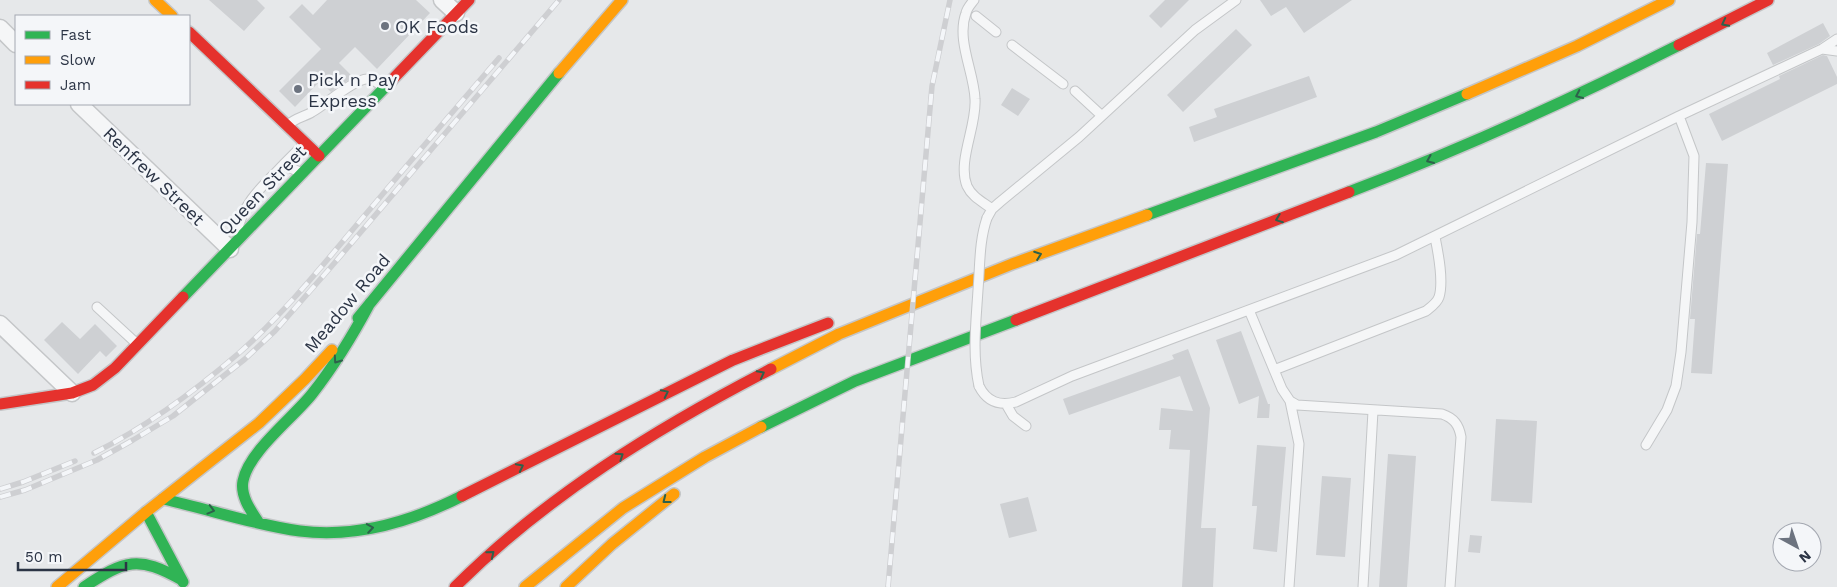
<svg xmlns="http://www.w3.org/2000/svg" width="1837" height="587" font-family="'Work Sans',sans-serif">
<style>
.building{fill:#ced0d3}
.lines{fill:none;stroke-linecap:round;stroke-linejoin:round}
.lane-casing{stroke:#c4c6c8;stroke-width:11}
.street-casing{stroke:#c4c6c8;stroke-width:19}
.fast-casing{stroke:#c4c6c8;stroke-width:14}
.slow-casing{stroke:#c4c6c8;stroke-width:14}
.jam-casing{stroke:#c4c6c8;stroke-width:14}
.lane{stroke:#f5f6f7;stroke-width:9}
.street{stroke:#f5f6f7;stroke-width:16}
.fast{stroke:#30b455;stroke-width:11}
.slow{stroke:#ff9f0a;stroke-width:11}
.jam{stroke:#e5322d;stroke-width:11}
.rail-casing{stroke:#cecfd2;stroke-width:5.5}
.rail{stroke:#f4f6f9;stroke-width:4;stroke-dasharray:11;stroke-linecap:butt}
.lane-bridge-casing{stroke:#c4c6c8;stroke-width:11;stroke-linecap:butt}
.lane-bridge{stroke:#f5f6f7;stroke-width:9}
.oneway{stroke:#2d614b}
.poi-dot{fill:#6c737f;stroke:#f4f6f9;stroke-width:2}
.labels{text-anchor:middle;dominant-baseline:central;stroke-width:5;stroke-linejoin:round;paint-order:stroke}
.poi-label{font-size:18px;fill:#2b3445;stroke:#f4f6f9;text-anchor:start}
.street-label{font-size:18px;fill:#2b3445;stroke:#f4f6f9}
</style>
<rect width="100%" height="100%" fill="#e6e8ea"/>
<path class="building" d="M209 0H257L265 8 244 31Z
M327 0H416L430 13 377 69 355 47 339 63 353 77 331 92 320 81 295 107 279 91 321 49 289 17 302 4 313 15Z
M1165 0H1189L1161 28 1149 16Z
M1260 0H1352L1304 33 1286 7 1271 16Z
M1823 23 1830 36 1819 44 1773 65 1767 53Z
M1236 29 1252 45 1183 112 1167 95Z
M1823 55 1827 56 1837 77V84L1722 141 1709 114 1780 79 1779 76Z
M1309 76 1317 97 1194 142 1189 127 1217 117 1214 109Z
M1012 88 1030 99 1018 116 1001 105Z
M1706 163 1728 164 1712 374 1691 373 1695 319H1690L1697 234H1700Z
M62 322 80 339 95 324 117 346 106 357 100 351 78 374 44 340Z
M1241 331 1268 404H1270L1269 418H1257L1259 396 1239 404 1216 340Z
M1188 349 1210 408 1201 528H1216L1213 587H1182L1190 450 1169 449 1171 430H1159L1161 408 1193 411 1180 376 1069 415 1063 399 1174 359 1172 355Z
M1496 419 1537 421 1532 503 1491 501Z
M1257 445 1286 447 1277 552 1253 549 1257 506H1252Z
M1388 454 1416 456 1407 587H1379Z
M1322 476 1351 478 1345 557 1316 555Z
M1028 497 1037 531 1009 538 1000 504Z
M1470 535 1482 536 1480 553 1468 552Z"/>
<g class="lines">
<defs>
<path id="lane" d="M974 0C971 4 967 8 966 13 956 40 974 72 975 99 977 126 957 161 967 186 972 197 983 202 992 209
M976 16 996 32
M1012 45 1063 84
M1822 49 1837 51
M1075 91 1101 115
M1679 116 1822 49 1837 39
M288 125C295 118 304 117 312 112 325 105 354 79 367 79 374 79 379 84 384 88
M283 165 304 144
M987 218 992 209 1000 202 1079 137 1195 30 1236 0
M237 231C245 200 262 187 283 165L300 172
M97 307 136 343
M1249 310 1282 389 1290 401 1297 405 1442 414C1454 418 1459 425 1461 437L1450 587
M1274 370 1426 311C1431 307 1437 303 1439 297 1444 281 1438 252 1435 237
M979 386C987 402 999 406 1016 402L1072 376 1396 255 1679 116 1694 156 1692 222 1681 352 1676 386 1667 410 1646 445
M1006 404 1013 416 1026 426
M1289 587 1299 444 1290 401
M1363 587 1373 411"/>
<path id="street" d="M442 0 456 13
M0 28 16 44
M79 104 230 249
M0 324 72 393"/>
<path id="fast" d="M1349 192C1462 149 1572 99 1679 45
M1147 215 1376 132 1467 94
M183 297 391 81
M358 318 559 73
M761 427 855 381 1016 320
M163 499C209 509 254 525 300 531 356 538 413 521 462 496
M146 512 183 582
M259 523C251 511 240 496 243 481 249 451 293 418 312 394 334 366 353 335 370 303
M84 587C125 560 138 555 182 580"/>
<path id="slow" d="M155 0 172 16
M559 73 622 0
M1467 94 1577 46 1669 0
M771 369 839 334 1012 264 1147 215
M57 587 146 512 259 423 305 379 332 350
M525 587 623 508 705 457 761 427
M566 587 612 544 674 494"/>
<path id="jam" d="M189 32 319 156
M1679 45 1768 0
M391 81 469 0
M1016 320 1349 192
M0 404 72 393 93 385 115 368 183 297
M462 496 733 360 828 323
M455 587C546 496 657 428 771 369"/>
</defs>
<use href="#lane" class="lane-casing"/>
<use href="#street" class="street-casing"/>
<use href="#fast" class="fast-casing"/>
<use href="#slow" class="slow-casing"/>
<use href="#jam" class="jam-casing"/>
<use href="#lane" class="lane"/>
<use href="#street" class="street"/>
<use href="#fast" class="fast"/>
<use href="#slow" class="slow"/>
<use href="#jam" class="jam"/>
<defs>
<path id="rail" d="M94 453C146 427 195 391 239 353 288 310 329 257 371 208 413 158 456 108 499 58
M0 489 23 482 75 461
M0 497 25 490 97 460 133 440 173 416 245 359 275 331 331 267 559 0
M888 587 932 86 950 0"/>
</defs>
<use href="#rail" class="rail-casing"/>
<use href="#rail" class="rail"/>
<defs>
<path id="lane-bridge" d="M979 386C972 354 976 322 978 290 980 266 979 241 987 218"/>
</defs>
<use href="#lane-bridge" class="lane-bridge-casing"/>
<use href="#lane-bridge" class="lane-bridge"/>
</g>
<defs><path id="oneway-chevron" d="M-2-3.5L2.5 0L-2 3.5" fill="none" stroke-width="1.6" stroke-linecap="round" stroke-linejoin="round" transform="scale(1.25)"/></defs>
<g class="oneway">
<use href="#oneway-chevron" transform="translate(1725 23) rotate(153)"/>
<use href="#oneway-chevron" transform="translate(1579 95) rotate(155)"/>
<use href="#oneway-chevron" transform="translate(1430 160) rotate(157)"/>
<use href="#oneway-chevron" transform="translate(1279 219) rotate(159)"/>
<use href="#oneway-chevron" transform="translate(1038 255) rotate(-20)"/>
<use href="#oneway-chevron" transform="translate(337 360) rotate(125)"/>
<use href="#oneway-chevron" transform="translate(761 374) rotate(-28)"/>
<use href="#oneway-chevron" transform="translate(665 393) rotate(-26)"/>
<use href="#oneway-chevron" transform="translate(620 456) rotate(-34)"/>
<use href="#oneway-chevron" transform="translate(520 467) rotate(-27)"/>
<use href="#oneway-chevron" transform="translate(666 500) rotate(142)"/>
<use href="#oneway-chevron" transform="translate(211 510) rotate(15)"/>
<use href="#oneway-chevron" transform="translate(370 528) rotate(-9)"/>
<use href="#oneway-chevron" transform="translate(491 554) rotate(-39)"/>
</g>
<g class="poi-dot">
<circle cx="385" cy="26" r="5"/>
<circle cx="298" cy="89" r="5"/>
</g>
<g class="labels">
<g class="poi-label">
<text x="395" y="26">OK Foods</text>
<text x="308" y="79">Pick n Pay<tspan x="308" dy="21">Express</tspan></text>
</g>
<g class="street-label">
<text transform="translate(154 176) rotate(44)">Renfrew Street</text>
<text transform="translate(262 190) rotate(-46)">Queen Street</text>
<text transform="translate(347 303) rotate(-50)">Meadow Road</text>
</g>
</g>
<rect x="15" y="15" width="175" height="90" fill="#f4f6f9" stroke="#a4a8b1"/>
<rect x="25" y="31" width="25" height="8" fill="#30b455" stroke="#a4a8b1"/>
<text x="60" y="40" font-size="15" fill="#2b3445">Fast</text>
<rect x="25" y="56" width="25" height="8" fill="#ff9f0a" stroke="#a4a8b1"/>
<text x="60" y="65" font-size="15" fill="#2b3445">Slow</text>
<rect x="25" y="81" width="25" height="8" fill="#e5322d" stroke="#a4a8b1"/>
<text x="60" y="90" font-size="15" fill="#2b3445">Jam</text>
<g transform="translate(1797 547) rotate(140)"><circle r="24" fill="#f4f6f9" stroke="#a4a8b1"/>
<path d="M0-4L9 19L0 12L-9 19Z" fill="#6c737f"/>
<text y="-8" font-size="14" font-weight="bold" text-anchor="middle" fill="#2b3445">N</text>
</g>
<path d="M18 562v8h108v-8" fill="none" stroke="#2b3445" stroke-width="2.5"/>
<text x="25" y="562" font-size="15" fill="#2b3445" stroke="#f4f6f9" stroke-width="4" paint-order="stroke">50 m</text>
</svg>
